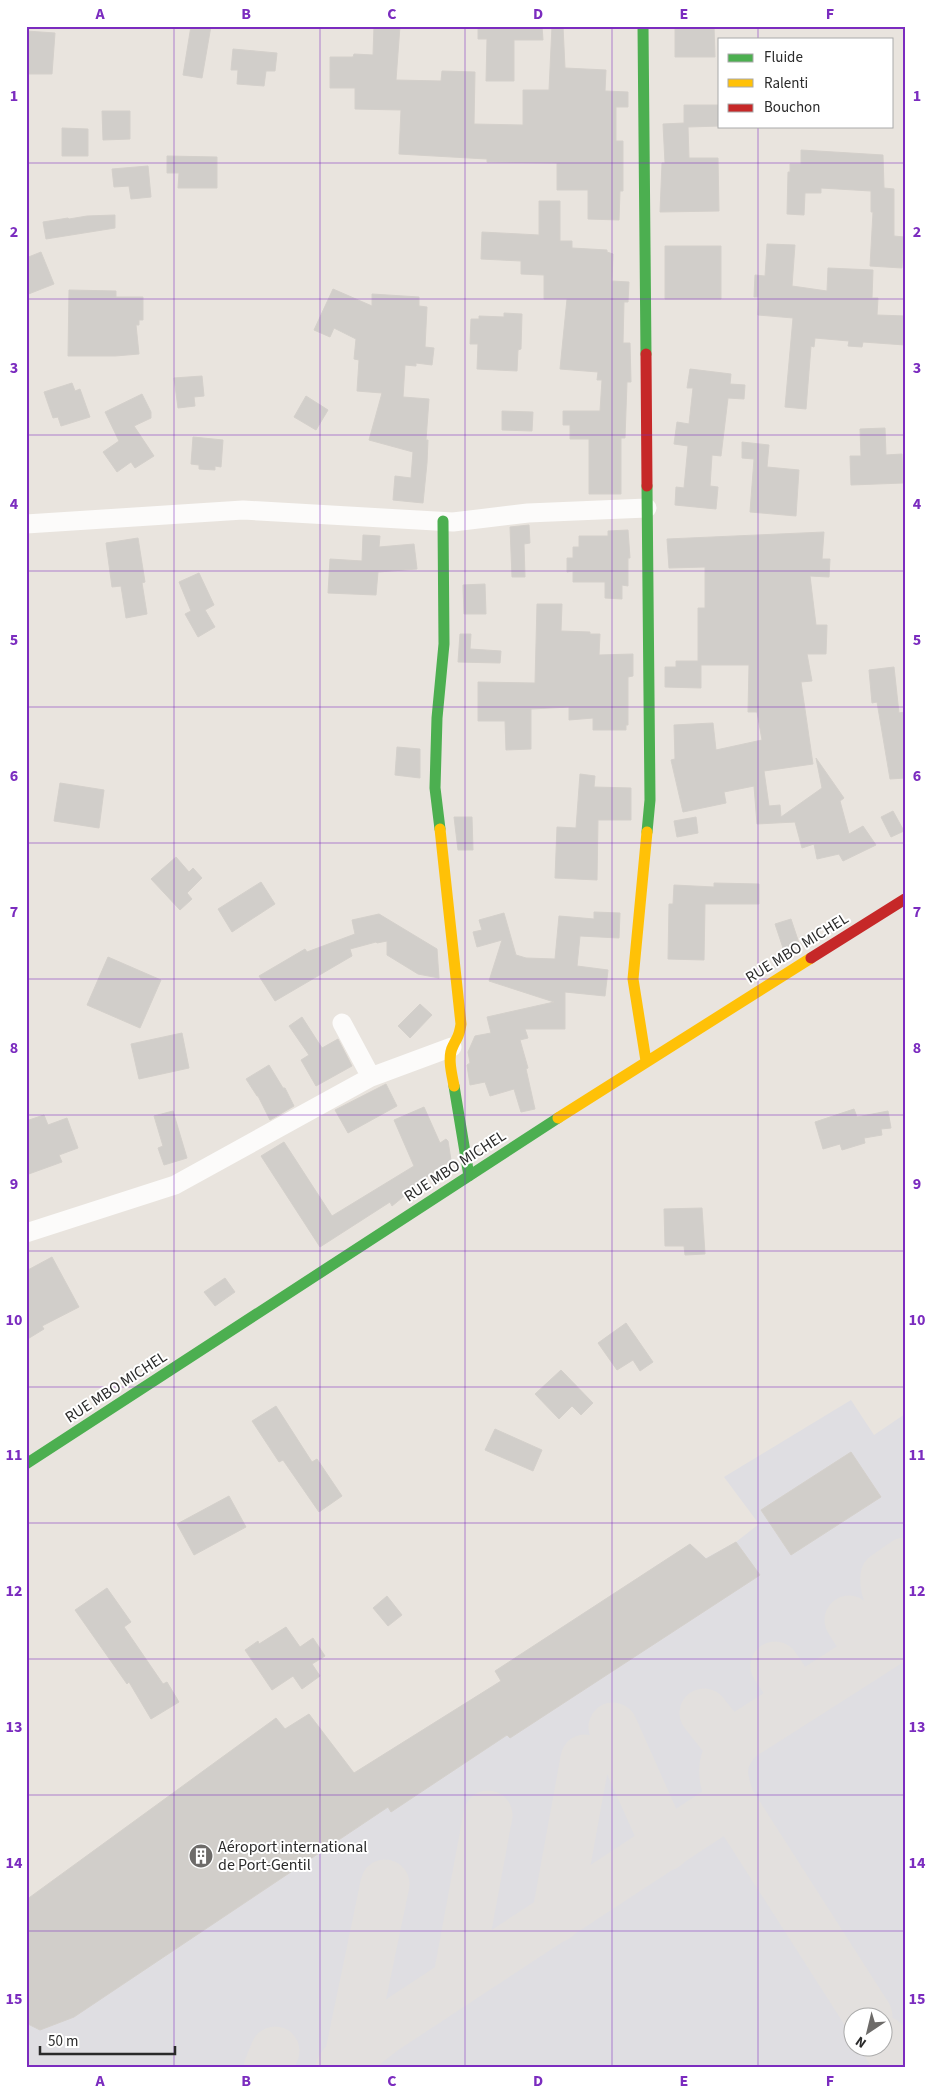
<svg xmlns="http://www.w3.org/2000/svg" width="931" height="2094" font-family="'Source Sans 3',sans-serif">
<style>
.airport{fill:#dfdee2;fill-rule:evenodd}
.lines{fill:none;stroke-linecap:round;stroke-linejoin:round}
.taxiway{stroke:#e3e0de;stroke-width:49}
.building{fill:#d1ceca;stroke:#d4d0cb}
.street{stroke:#fcfbfa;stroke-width:19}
.fast{stroke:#4caf50;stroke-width:11}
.slow{stroke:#ffc107;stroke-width:11}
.jam{stroke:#c62828;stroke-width:11}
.grid{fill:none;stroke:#7b2cbf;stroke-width:1;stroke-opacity:0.55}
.labels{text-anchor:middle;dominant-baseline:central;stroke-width:4;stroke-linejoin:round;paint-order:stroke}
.street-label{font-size:16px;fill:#2a2a2a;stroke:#fff}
.poi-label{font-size:16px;fill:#2a2a2a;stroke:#fff;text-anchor:start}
.neatline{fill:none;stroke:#7b2cbf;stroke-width:2}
.grid-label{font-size:16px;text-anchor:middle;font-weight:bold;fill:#7b2cbf}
</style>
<rect width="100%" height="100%" fill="#e9e4de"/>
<path class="airport" d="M851 1400 874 1435 905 1414V2068H26V1900L309 1714 355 1775 362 1768 501 1681 495 1671 690 1544 706 1558 736 1542 759 1524 724 1477ZM854 2016H884V2046H854Z"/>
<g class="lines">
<path class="taxiway" d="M905 1562 885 1576C883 1591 894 1610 905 1620
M849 1620 870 1654
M775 1666 798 1700
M704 1713 731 1747
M613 1727 666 1846
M556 1918 585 1759
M457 1982 488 1815
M868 2016 731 1802C721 1776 719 1760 739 1738L905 1632
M884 2041 901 2068
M349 2057 385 1884
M268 2068 275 2051
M340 2068 349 2057 384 2030 731 1802"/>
</g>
<path class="building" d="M191 26H211L202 78 183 75Z
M374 26H400L396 80 441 81 442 71 475 72 474 124 523 125V90H549L552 26H563L565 68 606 70 605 91 628 92V107H616V141H623V191H620L619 220 588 219V190H557V163L487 162V159L399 154 401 110 355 109V88H330V57H353L354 54 373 55Z
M478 26H542L543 40H514V81H486L487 39H478Z
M675 26H714L715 57H675Z
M26 31 55 33 52 74H26Z
M233 49 277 53 275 71H266L264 86 237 84 238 70H231Z
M684 105H719L720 126 688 127 689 158H718L719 211 660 212 662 163H665L663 124 684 123Z
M102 111H130V139L103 140Z
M62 128 88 129V156H62Z
M801 150 883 155 884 188 894 189V236L904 237 902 268 870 266 873 212H871V191L821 188V193H805L804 215 787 214 788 172H790V164H801Z
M167 156 217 157V188H178L179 173H167Z
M148 166 151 197 131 199 129 186 114 187 112 169Z
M539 201H560V241H572V248L607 250V252L613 254 612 281 629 282 628 302H624L623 343H630L631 382H627L625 438H621V494H589V439H570V425H563V411H600L602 380H597L598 372 560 369 567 299H544V275L521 274V261L481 259 482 232 539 235Z
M115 215V228L46 239 43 222 68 218 69 219 87 216Z
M767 244 795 245 792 286 827 291 828 268 873 270 872 298H878L877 315 905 316V345L863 342 862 347 848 346 849 341 815 338 814 347 811 346 806 409 785 407 793 318 758 315 759 297H754L755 275 765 276Z
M665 246H721V299H665Z
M41 252 54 284 26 295V258Z
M333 289 372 306V294L419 297V306L427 307 425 347 434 348 432 365 416 363V366L405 365 403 397 429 399 426 440H428L427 463 423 503 393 500 395 476 411 478 413 452 369 440 382 393 357 391 359 360 354 359 356 339 334 328 330 337 314 330Z
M69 290 116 291V297H143V320H139V325H136L139 354 115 356H68Z
M504 313 522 314 521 349 518 350 517 371 477 369 478 344H470L471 319H479V316L504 317Z
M690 369 731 374 730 384 745 385 744 399 728 398 721 456 712 455 710 486 718 487 716 509 675 505 676 487 684 488 688 446 674 444 677 422 689 424 693 388H687Z
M202 376 204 396 194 397 195 406 178 408 174 378Z
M72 383 75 391 80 389 90 417 61 426 58 417 53 418 44 392Z
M142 394 151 412V418L134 426 154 456 135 468 131 462 117 472 103 452 119 441 105 412Z
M306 396 328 410 316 430 294 417Z
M502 411 533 412 532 431 502 430Z
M885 428 886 455 902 454 903 483 851 485 850 456H861L860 429Z
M193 437 223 440 221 467 215 466V470L199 469V465L191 464Z
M742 442 769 445 767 467 799 470 796 516 750 512 754 459 742 458Z
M529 525 530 543 524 544 525 577H512L510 527Z
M628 530 630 558H628V586L622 585V599L605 598V582H573V571L567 572V558H573V547H579V536H608V531Z
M824 532 822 559H830L829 577 810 576 816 625H827L826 654H807L812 681 801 682 813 764 764 771 769 806 780 805 781 817 822 788 816 758 844 798 840 801 849 834 863 826 876 845 843 861 839 854 817 859 814 844 802 848 795 822 757 824 754 786 724 792 726 803 683 812 671 760 675 759 674 725 713 723 716 750 762 740 757 712H748L749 665H701V688L665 687V667H676V661H698V608H705V567L669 568 667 539Z
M363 535 380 536 379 547 414 544 417 569 378 572 376 595 328 593 330 559 362 561Z
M138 538 145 582 142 583 147 614 126 618 121 586 112 587 106 543Z
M199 573 214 605 205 610 215 627 198 637 185 614 191 611 179 582Z
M485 584 486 614H464L463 585Z
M537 604H562L561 631 590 632V634H600L599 655 633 654V676L628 677V725H626V730H593V718L569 720V707L531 709V749L506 750 505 721H478V682L535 683Z
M460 634H471L470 649 501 651 500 663 458 662Z
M894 667 899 713 905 712V778L890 779 877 702 872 703 869 670Z
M397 747 420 749V778L395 775Z
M580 774 595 776 594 787 631 788V820H598L597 880 555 878 557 827 576 828Z
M60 783 104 790 99 828 54 821Z
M893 811 904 831 891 837 881 817Z
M454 817H472L473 850H458Z
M696 817 698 833 677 837 674 821Z
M176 857 189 872 193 868 202 878 187 893 192 899 180 910 151 879Z
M261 882 275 904 232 932 218 909Z
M714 883 759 884V904H705L704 960 668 959 669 904H673L674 885 714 887Z
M594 912 620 913 619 938 580 936 577 966 608 970 605 996 565 992V1029H525L528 1038 520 1040 528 1068 526 1069 535 1109 521 1112 514 1089 490 1096 485 1082 470 1085 467 1065 470 1063 468 1052 475 1036 491 1033 487 1017 554 1002 489 981 502 940 477 947 473 932 482 930 479 920 504 913 516 955 526 958 555 959 559 916 594 919Z
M379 914 437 949 439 978 418 974 387 955V941L377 943 376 942 350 949 352 956 275 1001 259 976 305 949 307 952 355 934 352 920Z
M791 919 799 943 783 948 775 924Z
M108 957 161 980 140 1028 87 1005Z
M420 1004 432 1015 410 1038 398 1026Z
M302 1017 322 1048 338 1039 352 1066 316 1086 301 1060 309 1055 289 1026Z
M182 1033 189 1068 139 1079 131 1044Z
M269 1065 283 1088H285L294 1106 270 1120 258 1096H257L246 1079Z
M386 1084 397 1106 348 1133 335 1110Z
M424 1107 440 1143 446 1139 448 1141 451 1160 412 1187 413 1189 392 1206 390 1202 320 1247 261 1156 284 1142 332 1216 414 1166 394 1120Z
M854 1109 857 1117 888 1111 891 1128 881 1129 882 1135 864 1138 865 1143 842 1150 840 1144 823 1149 815 1122Z
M173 1111 187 1158 164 1165 158 1148 163 1146 154 1116Z
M44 1115 48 1125 67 1118 78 1148 59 1155 62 1162 26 1175V1121Z
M702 1208 705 1254 685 1255 684 1246H665L664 1209Z
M52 1257 79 1307 42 1326 44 1329 26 1340V1271Z
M225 1278 235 1292 215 1306 204 1292Z
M626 1323 653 1362 640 1371 633 1360 617 1370 598 1343Z
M561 1370 593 1403 581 1415 572 1406 559 1419 535 1394Z
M276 1406 312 1462 317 1459 342 1496 319 1512 283 1460 279 1462 252 1421Z
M495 1429 542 1450 533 1471 485 1450Z
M851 1452 881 1497 791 1555 761 1510Z
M229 1496 246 1527 194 1555 177 1524Z
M736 1542 760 1575 510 1738 507 1735 391 1812 388 1807 74 2017 40 2030 26 2023V1900L276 1718 285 1729 309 1714 354 1773 501 1681 495 1671 690 1544 706 1559Z
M107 1588 131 1622 124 1627 163 1684 167 1682 179 1702 151 1719 129 1682 127 1684 75 1610Z
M387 1596 402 1615 388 1626 373 1608Z
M286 1627 300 1647 313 1638 325 1656 312 1664 320 1676 302 1689 293 1676 272 1690 245 1650 258 1641 259 1644Z"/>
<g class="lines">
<path class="street" d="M26 524 243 510 453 522 528 513 647 508
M342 1023 371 1077 452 1047
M26 1233 175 1185 371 1077"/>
<path class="fast" d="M643 26 646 354
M440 829 435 788 437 718 444 644 443 521
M647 832 650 800 647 486
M454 1086 469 1176
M26 1464 558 1118"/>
<path class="slow" d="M440 829 461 1024C459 1038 458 1035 453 1046 447 1057 452 1075 454 1086
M646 1061 633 979 647 832
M558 1118 811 958"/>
<path class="jam" d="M646 354 647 486
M811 958 905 899"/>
</g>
<path class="grid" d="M174 26V2068M320 26V2068M465 26V2068M612 26V2068M758 26V39M758 126V2068M26 163H905M26 299H905M26 435H905M26 571H905M26 707H905M26 843H905M26 979H905M26 1115H905M26 1251H905M26 1387H905M26 1523H905M26 1659H905M26 1795H905M26 1931H905"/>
<defs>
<symbol id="building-disc" viewBox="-11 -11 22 22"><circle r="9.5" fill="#6d6b69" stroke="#fff"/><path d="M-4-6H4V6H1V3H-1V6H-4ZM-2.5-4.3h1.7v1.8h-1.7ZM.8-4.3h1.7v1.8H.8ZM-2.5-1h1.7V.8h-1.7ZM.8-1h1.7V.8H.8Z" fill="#fff"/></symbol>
</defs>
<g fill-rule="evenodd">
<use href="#building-disc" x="187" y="1842" width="28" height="28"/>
</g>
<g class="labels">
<g class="street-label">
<text transform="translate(797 948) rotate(-32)">RUE MBO MICHEL</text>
<text transform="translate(455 1166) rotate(-33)">RUE MBO MICHEL</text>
<text transform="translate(116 1387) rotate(-33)">RUE MBO MICHEL</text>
</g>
<g class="poi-label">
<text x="218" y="1847">Aéroport international<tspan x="218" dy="18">de Port-Gentil</tspan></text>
</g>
</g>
<rect width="931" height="2094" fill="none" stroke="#ffffff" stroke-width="55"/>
<rect x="718" y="38" width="175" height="90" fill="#ffffff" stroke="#aaaaaa"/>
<rect x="728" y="54" width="25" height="8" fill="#4caf50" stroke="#aaaaaa"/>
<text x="764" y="62" font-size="15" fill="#2a2a2a">Fluide</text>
<rect x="728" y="79" width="25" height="8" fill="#ffc107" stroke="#aaaaaa"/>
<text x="764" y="88" font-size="15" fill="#2a2a2a">Ralenti</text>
<rect x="728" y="104" width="25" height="8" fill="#c62828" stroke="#aaaaaa"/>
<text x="764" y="112" font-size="15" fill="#2a2a2a">Bouchon</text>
<g transform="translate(868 2032) rotate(215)"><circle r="24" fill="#ffffff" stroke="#aaaaaa"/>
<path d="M0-4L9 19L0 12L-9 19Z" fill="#6d6b69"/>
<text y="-8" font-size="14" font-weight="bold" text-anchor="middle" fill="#2a2a2a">N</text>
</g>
<path d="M40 2046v8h135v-8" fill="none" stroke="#2a2a2a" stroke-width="2.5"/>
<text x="48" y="2046" font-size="15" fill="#2a2a2a" stroke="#ffffff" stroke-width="4" paint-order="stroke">50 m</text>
<rect x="28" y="28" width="876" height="2038" class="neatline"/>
<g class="grid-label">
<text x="100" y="19">A</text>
<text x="246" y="19">B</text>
<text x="392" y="19">C</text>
<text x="538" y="19">D</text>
<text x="684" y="19">E</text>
<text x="830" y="19">F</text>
<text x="14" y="101">1</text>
<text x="917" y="101">1</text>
<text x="14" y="237">2</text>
<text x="917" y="237">2</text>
<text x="14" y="373">3</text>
<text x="917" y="373">3</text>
<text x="14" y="509">4</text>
<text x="917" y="509">4</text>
<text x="14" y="645">5</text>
<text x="917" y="645">5</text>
<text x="14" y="781">6</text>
<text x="917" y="781">6</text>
<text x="14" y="917">7</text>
<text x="917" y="917">7</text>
<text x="14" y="1053">8</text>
<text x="917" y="1053">8</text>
<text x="14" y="1189">9</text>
<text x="917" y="1189">9</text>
<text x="14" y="1325">10</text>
<text x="917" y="1325">10</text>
<text x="14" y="1460">11</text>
<text x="917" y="1460">11</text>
<text x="14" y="1596">12</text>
<text x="917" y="1596">12</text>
<text x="14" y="1732">13</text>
<text x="917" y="1732">13</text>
<text x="14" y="1868">14</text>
<text x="917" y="1868">14</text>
<text x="14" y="2004">15</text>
<text x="917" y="2004">15</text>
<text x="100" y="2086">A</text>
<text x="246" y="2086">B</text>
<text x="392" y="2086">C</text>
<text x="538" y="2086">D</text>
<text x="684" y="2086">E</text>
<text x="830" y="2086">F</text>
</g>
</svg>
